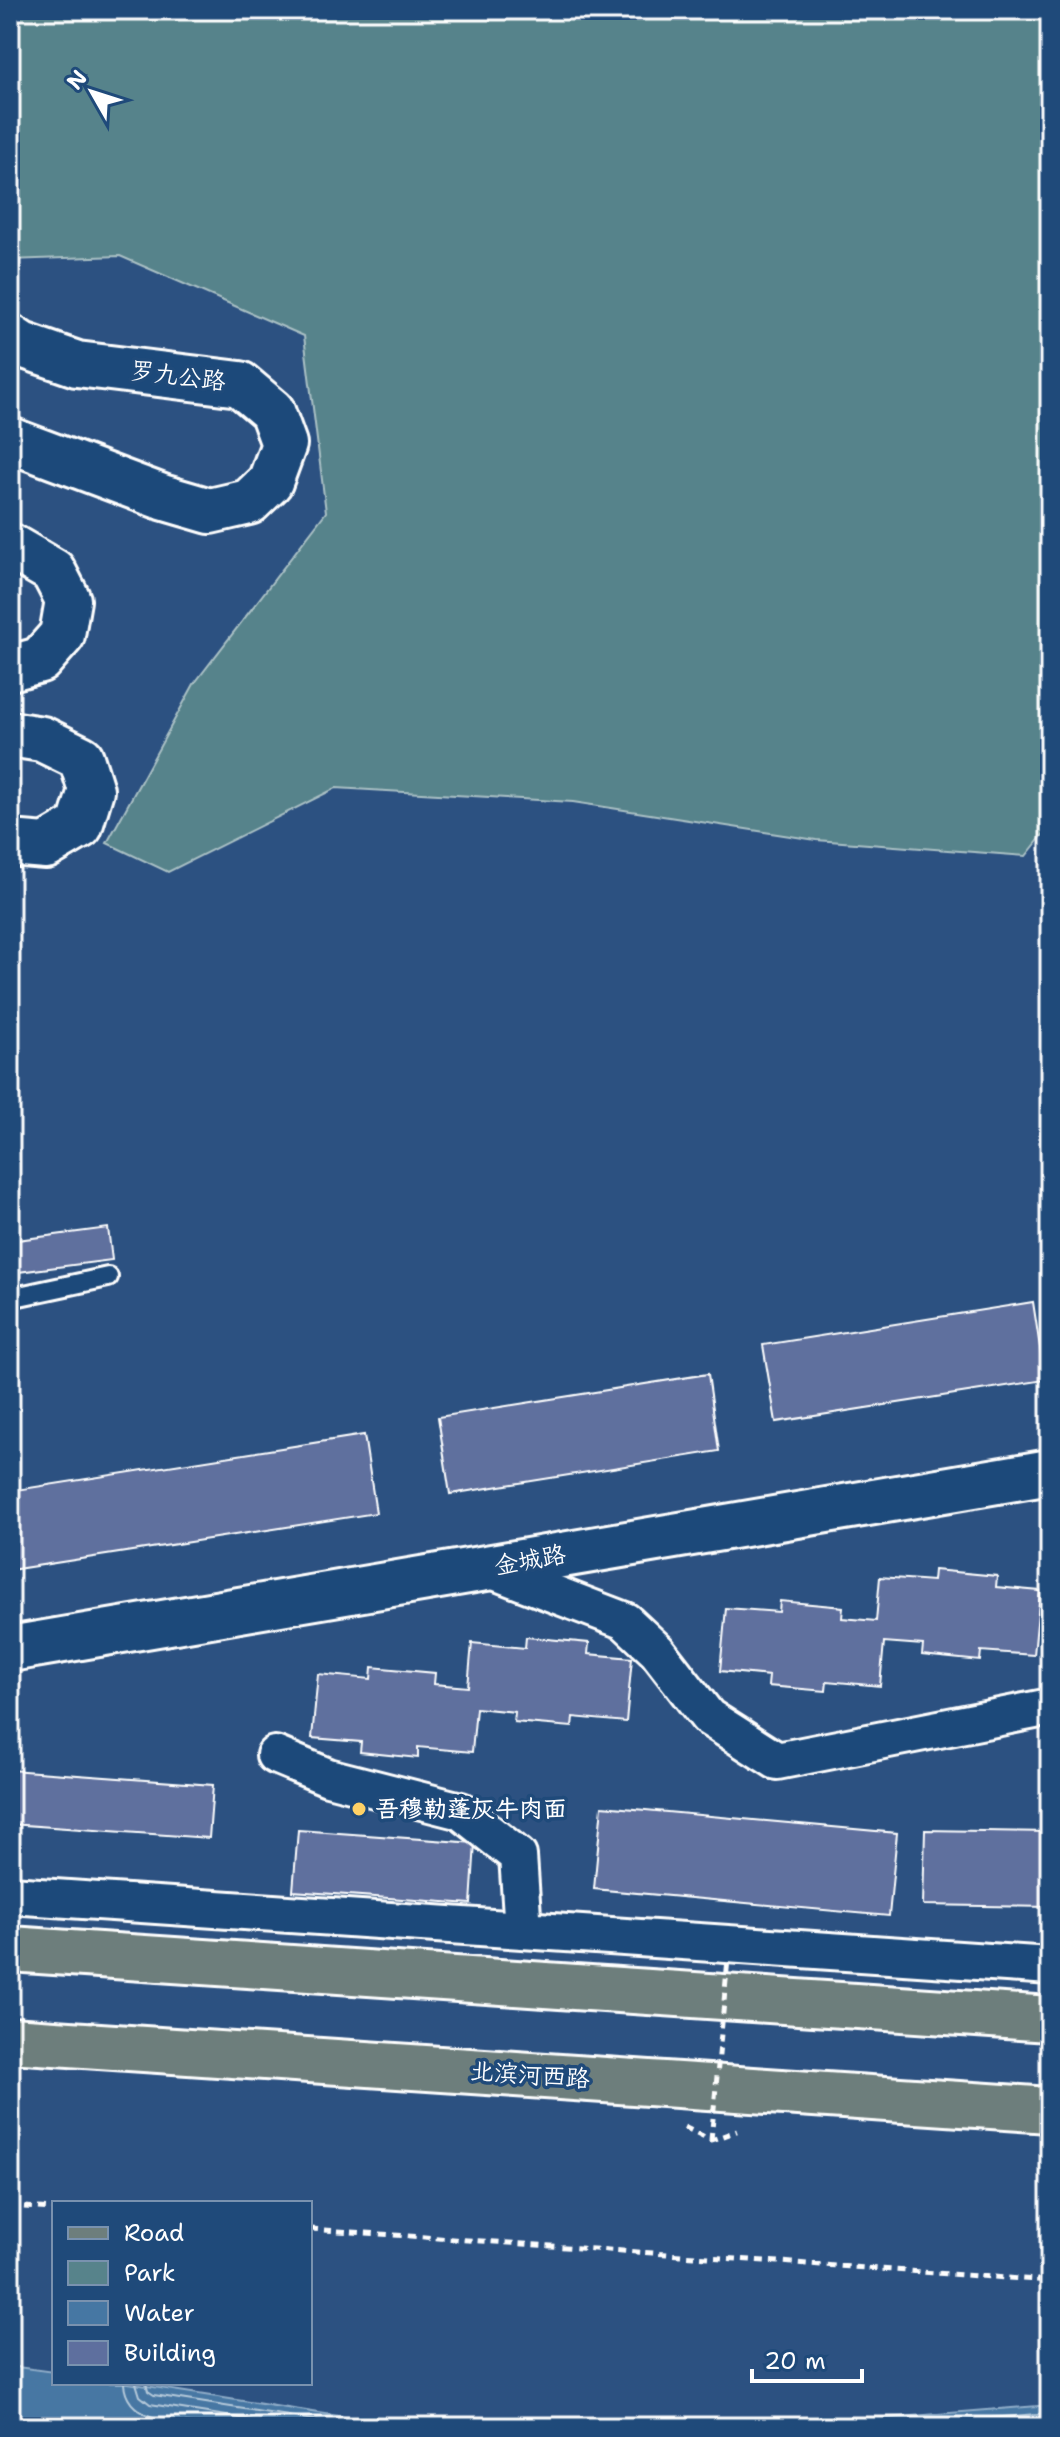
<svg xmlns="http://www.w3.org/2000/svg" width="1060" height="2437" font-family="'Shantell Sans','LXGW WenKai TC',sans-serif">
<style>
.green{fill:#57838b;stroke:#abc1c5;stroke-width:2}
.water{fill:#4677a3;stroke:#90adc8;stroke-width:2}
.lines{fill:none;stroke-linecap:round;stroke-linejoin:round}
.shore{stroke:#b5c9da;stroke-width:2}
.building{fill:#5e6f9e;stroke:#fff;stroke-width:2}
.lane-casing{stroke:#fff;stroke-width:24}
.street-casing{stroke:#fff;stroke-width:42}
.secondary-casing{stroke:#fff;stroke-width:50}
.primary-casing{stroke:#fff;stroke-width:50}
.path{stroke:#fff;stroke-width:5;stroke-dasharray:8 6;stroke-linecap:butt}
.lane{stroke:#1f4a7a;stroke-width:18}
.street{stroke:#1f4a7a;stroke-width:36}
.secondary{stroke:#1f4a7a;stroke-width:44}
.primary{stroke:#6d7e7c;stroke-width:44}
.path-bridge{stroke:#fff;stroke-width:5;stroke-dasharray:8 6;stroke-linecap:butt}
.poi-dot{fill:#ffd166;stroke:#1f4a7a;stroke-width:3}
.labels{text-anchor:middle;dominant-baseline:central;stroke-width:7;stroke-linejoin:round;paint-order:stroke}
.street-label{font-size:24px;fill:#fff;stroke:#1f4a7a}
.poi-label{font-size:24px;font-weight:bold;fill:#fff;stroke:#1f4a7a;text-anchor:start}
</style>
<rect width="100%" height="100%" fill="#2c5181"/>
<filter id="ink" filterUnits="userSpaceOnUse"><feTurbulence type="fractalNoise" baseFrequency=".0125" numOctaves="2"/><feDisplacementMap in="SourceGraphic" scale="16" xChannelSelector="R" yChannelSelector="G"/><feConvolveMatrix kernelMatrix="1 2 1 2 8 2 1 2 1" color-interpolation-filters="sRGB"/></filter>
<g filter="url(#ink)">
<path class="green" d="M10 10H1050V826L1026 856 816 840 573 802 336 788 168 872 107 843 194 684 326 512 304 336 120 256 10 260Z"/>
<path class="water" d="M10 2366 54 2372V2383H128L408 2427H10Z
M1050 2405V2427H622L721 2418 839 2422Z"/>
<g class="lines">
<path class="shore" d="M124 2383C126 2427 190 2422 222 2427
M136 2383 140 2396 150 2404 297 2427
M146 2383 148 2391 154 2395 359 2427
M879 2427 1050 2413"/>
</g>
<path class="building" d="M108 1228 112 1260 10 1273V1241Z
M1033 1302 1045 1380 776 1422 763 1345Z
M708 1374 719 1451 450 1494 438 1417Z
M364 1435 376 1513 10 1570V1491Z
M934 1570 997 1576 996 1587 1040 1591 1034 1655 981 1651 980 1661 922 1655 923 1645 884 1642 880 1686 827 1681 826 1691 768 1686 769 1676 720 1671 726 1608 779 1612 780 1601 843 1607 842 1618 876 1621 880 1577 933 1581Z
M526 1637 589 1643 588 1654 632 1658 626 1722 573 1717 572 1727 514 1722 515 1712 476 1708 472 1752 418 1747V1758L360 1752 361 1742 312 1738 318 1674 371 1679 372 1667 435 1673 434 1684 468 1687 472 1643 525 1648Z
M10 1770 213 1785 209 1838 10 1824Z
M602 1806 897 1833 889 1916 594 1889Z
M298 1830 475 1843 471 1904 293 1891Z
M925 1830 1050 1832V1907L923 1905Z"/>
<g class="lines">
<defs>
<path id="lane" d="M10 1298 108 1277"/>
<path id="street" d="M484 1567 625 1621 657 1651 708 1717 777 1761 1050 1707
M275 1755 328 1777 461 1811 518 1856 523 1930
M10 1895 1050 1966"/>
<path id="secondary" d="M10 337 22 345 77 364 240 384 272 411 284 444 270 482 249 502 210 511 162 497 10 440
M10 546 53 571 68 600 62 635 40 660 10 668
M10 734 42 739 81 758 91 790 80 826 46 846 10 843
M10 1649 1050 1472"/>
<path id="primary" d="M10 1949 1050 2019
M10 2040 1050 2110"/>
</defs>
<use href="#lane" class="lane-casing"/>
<use href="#street" class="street-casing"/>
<use href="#secondary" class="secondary-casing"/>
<use href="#primary" class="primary-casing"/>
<path class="path" d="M684 2127 711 2140 737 2131
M10 2206 54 2209
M310 2229 1050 2281"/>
<use href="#lane" class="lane"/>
<use href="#street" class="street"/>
<use href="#secondary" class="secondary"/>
<use href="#primary" class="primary"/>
<path class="path-bridge" d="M711 2140 728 1959"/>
</g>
</g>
<circle class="poi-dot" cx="359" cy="1809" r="8"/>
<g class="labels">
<g class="street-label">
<text transform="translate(178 376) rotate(7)">罗九公路</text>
<text transform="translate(530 1560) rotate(-10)">金城路</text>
<text transform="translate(530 2075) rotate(4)">北滨河西路</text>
</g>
<g class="poi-label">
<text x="375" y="1809">吾穆勒蓬灰牛肉面</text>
</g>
</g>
<rect width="1060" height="2437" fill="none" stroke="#1f4a7a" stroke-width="40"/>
<rect x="20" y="20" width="1020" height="2397" fill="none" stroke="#fff" stroke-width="3" filter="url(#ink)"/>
<rect x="52" y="2201" width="260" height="184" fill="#1f4a7a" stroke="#7992af" stroke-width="2"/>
<rect x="68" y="2227" width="40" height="12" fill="#6d7e7c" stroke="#7992af" stroke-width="2"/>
<text x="124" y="2241" font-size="24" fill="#ffffff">Road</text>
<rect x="68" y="2261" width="40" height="24" fill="#57838b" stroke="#7992af" stroke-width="2"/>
<text x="124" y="2281" font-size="24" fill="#ffffff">Park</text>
<rect x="68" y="2301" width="40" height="24" fill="#4677a3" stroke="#7992af" stroke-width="2"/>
<text x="124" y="2321" font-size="24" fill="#ffffff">Water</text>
<rect x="68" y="2341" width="40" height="24" fill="#5e6f9e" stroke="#7992af" stroke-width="2"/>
<text x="124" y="2361" font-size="24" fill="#ffffff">Building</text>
<g transform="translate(92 92) rotate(309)" stroke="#1f4a7a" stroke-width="6" paint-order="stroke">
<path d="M0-6L14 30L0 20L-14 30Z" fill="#ffffff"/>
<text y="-12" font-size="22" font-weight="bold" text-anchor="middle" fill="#ffffff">N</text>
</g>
<path d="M752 2369v12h110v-12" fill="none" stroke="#ffffff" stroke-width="4"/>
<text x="764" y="2369" font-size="24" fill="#ffffff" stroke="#1f4a7a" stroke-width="6" paint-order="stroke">20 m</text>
</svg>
